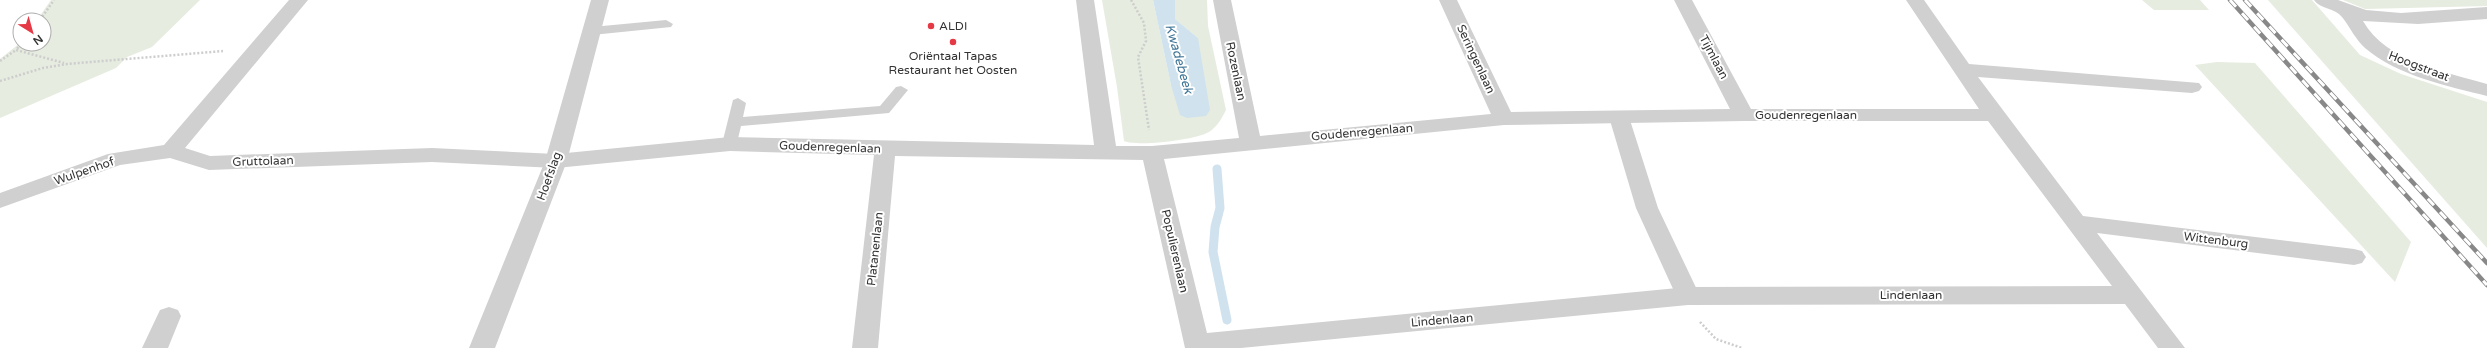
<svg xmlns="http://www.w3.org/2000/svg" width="2487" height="348" font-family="'Varela Round',sans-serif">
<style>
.green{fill:#e6ecdf}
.water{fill:#cfe2ee}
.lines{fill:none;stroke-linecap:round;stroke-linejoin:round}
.stream{stroke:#cfe2ee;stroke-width:9}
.path{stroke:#cdcdcd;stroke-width:2.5;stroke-dasharray:2 2;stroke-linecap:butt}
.service{fill:#d0d0d0;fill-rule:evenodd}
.pedestrian{fill:#d0d0d0;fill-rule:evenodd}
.minor{fill:#d0d0d0;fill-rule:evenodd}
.tertiary{fill:#d0d0d0;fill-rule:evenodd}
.rail-casing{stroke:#888;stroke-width:4.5}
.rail{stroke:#fff;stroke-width:3;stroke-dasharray:9;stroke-linecap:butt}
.poi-dot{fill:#e63946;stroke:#fff;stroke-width:1.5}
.labels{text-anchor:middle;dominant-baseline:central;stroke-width:4;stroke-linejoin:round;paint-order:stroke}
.poi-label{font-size:12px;fill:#333;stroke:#fff;text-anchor:start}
.street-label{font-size:12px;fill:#333;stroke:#fff}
.water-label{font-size:13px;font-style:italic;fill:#3f7597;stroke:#fff}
</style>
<rect width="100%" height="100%" fill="#fff"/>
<path class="green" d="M51 0H200L152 47 127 57 116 68 0 118V59L20 43 44 44V20H37Z
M1102 0H1153L1171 85 1198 38 1175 19V0H1207L1208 26 1226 110C1222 118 1217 127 1209 132 1195 140 1138 147 1124 141L1117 87Z
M2142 0H2200L2209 10H2154Z
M2268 0H2312L2360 55 2401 74 2487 102V248Z
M2343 0H2487V6L2365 9Z
M2217 62 2255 63 2411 242 2395 282 2195 65Z"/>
<path class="water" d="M1153 0H1175V19L1198 38 1210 110 1206 116 1187 118 1180 115 1171 85Z"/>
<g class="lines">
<path class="stream" d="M1217 169 1220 208 1215 227 1213 252 1227 320"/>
<path class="path" d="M1131 0 1144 23 1146 41 1138 57 1149 130
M40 20 54 0
M21 44 16 50 64 63
M0 61 16 50
M0 81 43 68 67 64 223 51
M1700 322 1716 339 1742 348"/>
<path class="service" d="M666 20 673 24 671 27 592 35 585 31 592 27Z
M901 86 908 90 889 113 741 126 736 147 730 149 722 144 733 100 738 98 746 103 743 117 880 106 896 87Z"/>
<path class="pedestrian" d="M1619 111 1626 112 1629 117 1658 208 1700 296 1697 302 1688 305 1679 302 1636 208 1609 117 1612 112Z"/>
<path class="minor" d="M289 0H308L185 148 210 156 432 148 556 154 730 137 1094 145 1076 0H1094L1116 146H1152L1239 138 1213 0H1231L1260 136 1491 114 1439 0H1457L1511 112 1730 109 1674 0H1692L1751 109H1979L1906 0H1924L1969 64 2199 83 2202 87 2199 91 2192 93 1978 77 2083 216 2354 249 2362 251 2366 257 2362 263 2354 265 2097 233 2185 348H2158L2125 304 1688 305 1241 348H1185L1143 160 895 156 878 348H852L874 155 730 151 556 168 432 162 209 170 170 158 120 165 0 208V193L108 154 164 145ZM1744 121H1988L2112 286 1688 287 1207 333 1164 159 1504 125Z
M2314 0H2338L2366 10 2401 13 2487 7V19L2418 24 2363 21C2386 62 2446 72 2487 84V96C2447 86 2398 76 2365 48 2355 39 2350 27 2342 17 2335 8 2320 9 2314 0Z
M169 307 178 310 181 316 168 348H142L160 310Z"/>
<path class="tertiary" d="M591 0H609L567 161 495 348H469L545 161Z"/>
<defs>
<path id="rail" d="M2230 0 2487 285
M2245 0 2487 263"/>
</defs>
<use href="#rail" class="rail-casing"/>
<use href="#rail" class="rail"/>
</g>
<g class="poi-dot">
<circle cx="931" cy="26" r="4"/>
<circle cx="953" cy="42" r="4"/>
</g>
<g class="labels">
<g class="poi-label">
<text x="939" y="26">ALDI</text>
<text x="953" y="56" text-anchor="middle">Oriëntaal Tapas<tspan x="953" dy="14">Restaurant het Oosten</tspan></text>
</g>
<g class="street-label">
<text transform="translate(1714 57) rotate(62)">Tijmlaan</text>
<text transform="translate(1476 59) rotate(65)">Seringenlaan</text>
<text transform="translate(2419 66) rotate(21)">Hoogstraat</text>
<text transform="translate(1236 71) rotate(78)">Rozenlaan</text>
<text x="1806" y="115">Goudenregenlaan</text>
<text transform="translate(1362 132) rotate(-5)">Goudenregenlaan</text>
<text transform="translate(830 147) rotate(2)">Goudenregenlaan</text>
<text transform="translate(263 161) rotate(-2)">Gruttolaan</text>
<text transform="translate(84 171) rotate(-19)">Wulpenhof</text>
<text transform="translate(549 176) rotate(-70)">Hoefslag</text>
<text transform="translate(2216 240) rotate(7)">Wittenburg</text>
<text transform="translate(875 249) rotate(-84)">Platanenlaan</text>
<text transform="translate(1175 251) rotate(77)">Populierenlaan</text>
<text x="1911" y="295">Lindenlaan</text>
<text transform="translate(1442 320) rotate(-5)">Lindenlaan</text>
</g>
<g class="water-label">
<text transform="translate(1179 59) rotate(74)">Kwadebeek</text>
</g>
</g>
<g transform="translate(32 32) rotate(143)"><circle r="19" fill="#ffffff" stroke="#adadad"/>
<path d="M0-3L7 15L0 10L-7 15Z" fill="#e63946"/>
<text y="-6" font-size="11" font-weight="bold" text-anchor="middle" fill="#333333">N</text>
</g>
</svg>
